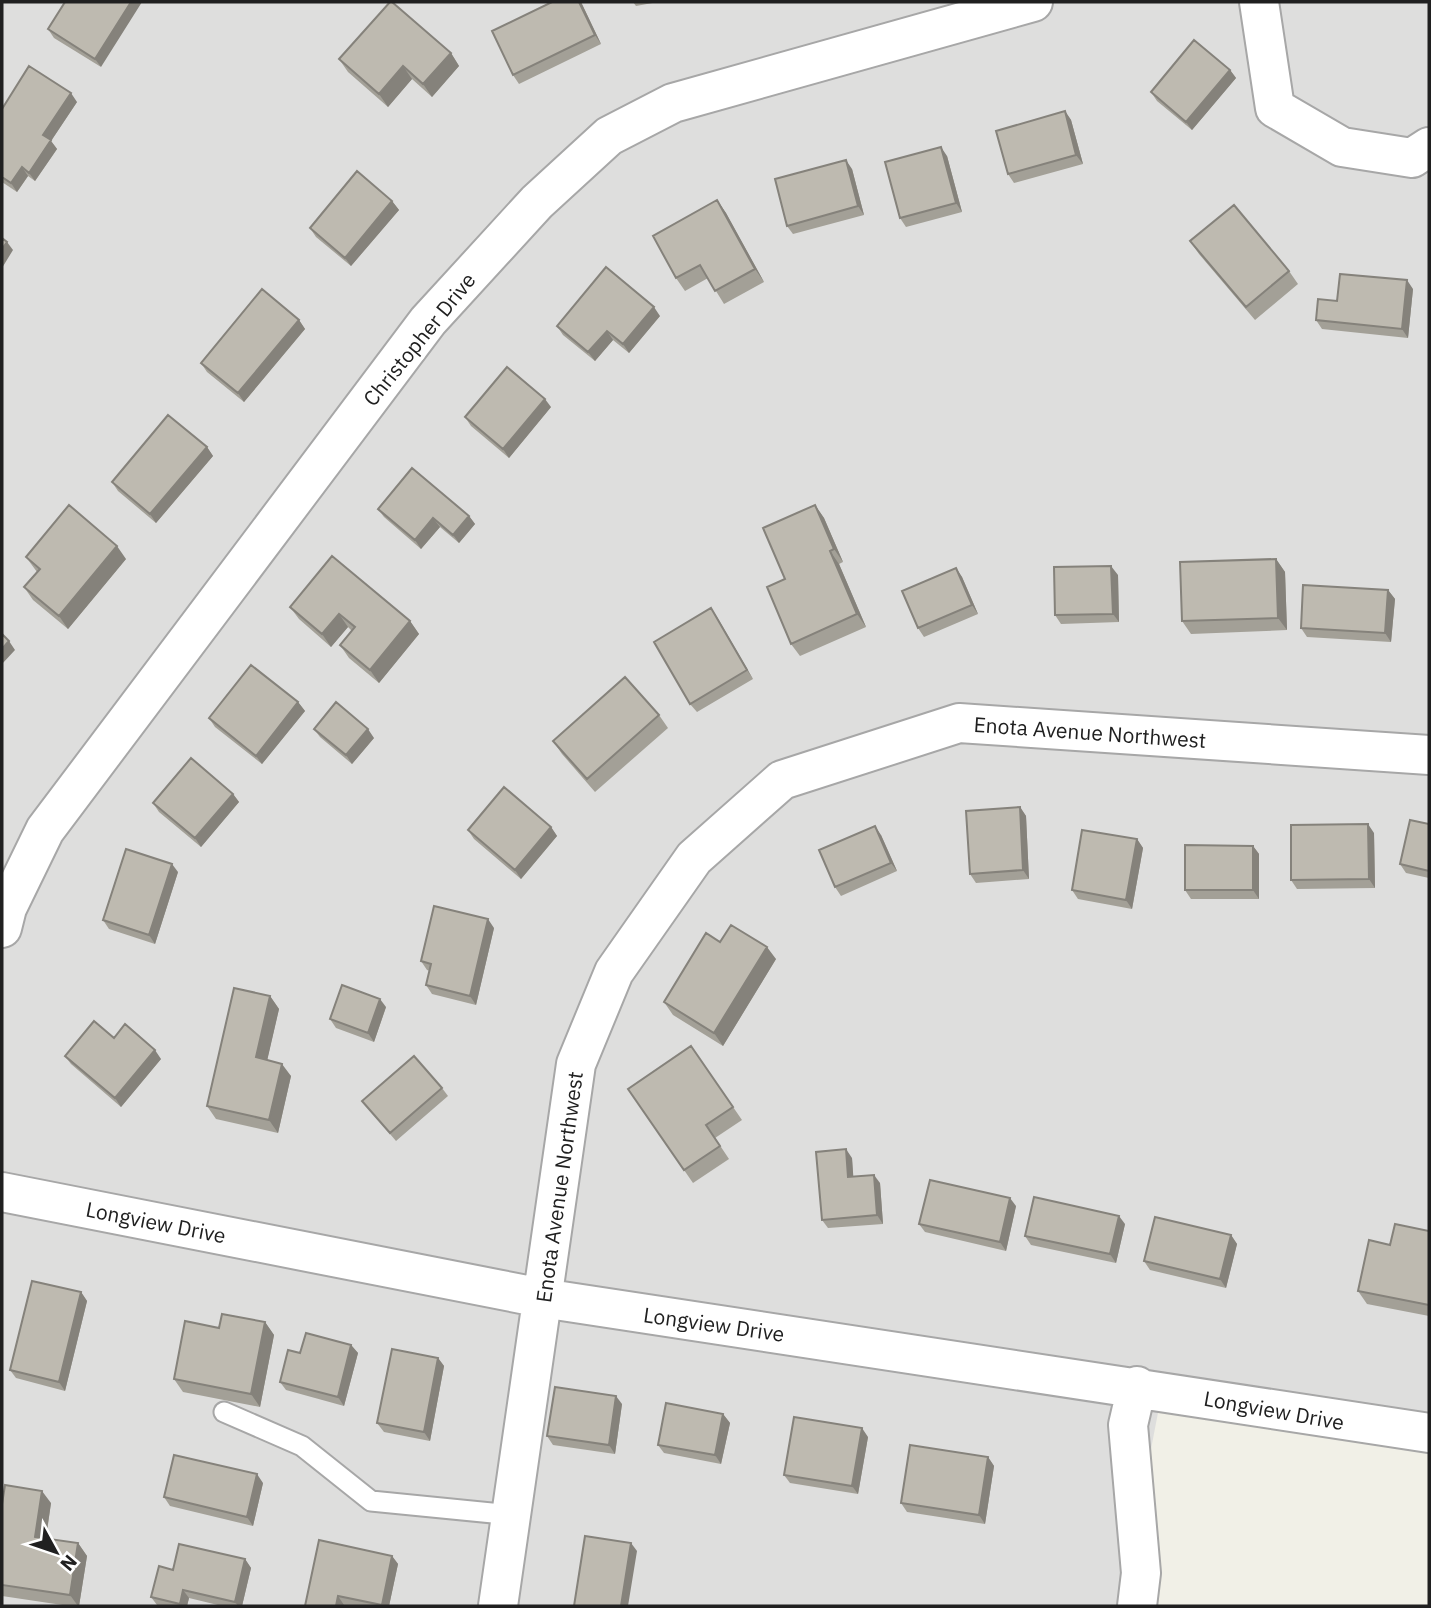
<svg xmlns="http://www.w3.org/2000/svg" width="1431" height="1608" font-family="'IBM Plex Sans',sans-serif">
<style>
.residential{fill:#dededd}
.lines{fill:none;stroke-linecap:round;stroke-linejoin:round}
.lane-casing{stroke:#a7a7a7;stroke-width:23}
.street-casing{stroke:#a7a7a7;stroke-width:42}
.lane{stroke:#fff;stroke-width:19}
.street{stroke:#fff;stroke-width:38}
.wall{fill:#a3a097}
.shaded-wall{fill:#85827b}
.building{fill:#bebab0;stroke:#85827b;stroke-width:2}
.labels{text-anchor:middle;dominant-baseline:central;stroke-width:7;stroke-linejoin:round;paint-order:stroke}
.street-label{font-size:21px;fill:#202020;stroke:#fff}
</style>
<rect width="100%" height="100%" fill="#f1f0e7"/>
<path class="residential" d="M2 2H1429V1442L1161 1397 1121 1606H2Z"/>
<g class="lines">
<defs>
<path id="lane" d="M224 1412 302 1446 371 1501 512 1515"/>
<path id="street" d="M1259 2 1275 108 1342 147 1412 158 1429 147
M2 928 7 908 45 830 428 321 537 202 609 136 673 103 1033 2
M2 1192 542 1298 1429 1433
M498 1606 576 1064 614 972 694 858 782 780 959 723 1429 755
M1137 1606 1141 1573 1128 1425 1137 1386"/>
</defs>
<use href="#lane" class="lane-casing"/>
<use href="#street" class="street-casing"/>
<use href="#lane" class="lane"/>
<use href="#street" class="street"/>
</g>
<path class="wall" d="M65 2 101 67 54 38 48 29Z
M581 2 601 44 519 84 513 75Z
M633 2H658L636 6Z
M451 53 459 66 432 97 412 79 388 107 348 72 339 59Z
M1230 70 1236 78 1192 130 1157 101 1151 92Z
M77 102 51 141 57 149 35 181 28 176 17 192 2 182V109Z
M1065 111 1071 120 1083 164 1014 183 1008 174Z
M947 156 962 212 906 227 900 218Z
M852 169 864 215 793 234 787 226Z
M717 200 726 213 764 282 724 304 708 278 685 291 676 278Z
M392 201 399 210 351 266 316 237 310 228Z
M1190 241 1289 271 1298 284 1255 320 1199 254Z
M1413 289 1408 338 1322 329 1316 320 1337 301Z
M660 316 629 353 613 340 595 361 563 335 557 326Z
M299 320 305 329 244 402 207 372 201 363Z
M551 407 509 458 471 426 465 417Z
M207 447 213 456 156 523 118 491 112 482Z
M815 505 824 518 843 562 839 564 866 627 800 656 791 644 785 579Z
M378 509 469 516 475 524 459 543 440 527 421 549 384 517Z
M26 557 126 559 68 629 33 600 24 587 37 572Z
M1276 559 1285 572 1287 630 1191 634 1182 621Z
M956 568 962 577 978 614 924 637 918 628Z
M1118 575 1119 622 1061 624 1055 615Z
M1388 590 1395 599 1391 642 1307 637 1301 628Z
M290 607 410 621 419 634 379 683 349 658 340 645 352 631 348 627 331 647 299 619Z
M711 608 753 679 697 712 690 704Z
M298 702 305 711 262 764 215 727 209 718Z
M659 715 668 728 595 792 562 754 553 741Z
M314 729 374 738 352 764 320 737Z
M233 794 239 802 201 847 159 812 153 803Z
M1020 807 1026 816 1029 879 976 883 970 874Z
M1429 824V878L1406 873 1400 864Z
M551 827 557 836 521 879 474 839 468 830Z
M1374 833 1375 888 1297 889 1291 880Z
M881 835 897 871 841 896 835 887Z
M1137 839 1143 848 1132 909 1078 899 1072 890Z
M1253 846 1259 854V899H1191L1185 890Z
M178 872 155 944 109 929 103 920Z
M494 928 476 1005 432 994 426 985 430 971 427 970 421 961Z
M720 942 776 959 723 1046 673 1015 664 1002Z
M270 996 279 1009 267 1060 291 1076 278 1133 216 1119 207 1106Z
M386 1007 374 1042 336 1028 330 1019Z
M114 1038 161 1059 121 1107 71 1064 65 1056Z
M691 1046 742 1120 715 1138 729 1159 693 1183 628 1089Z
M442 1088 448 1096 396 1141 362 1101Z
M852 1158 853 1177 880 1183 883 1224 828 1228 822 1220Z
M1016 1206 1006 1251 925 1232 919 1224Z
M1125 1224 1116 1263 1031 1245 1025 1236Z
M1429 1231V1316L1367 1304 1358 1291 1390 1245Z
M1231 1235 1237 1244 1226 1288 1150 1270 1144 1261Z
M81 1292 87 1301 65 1391 16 1378 10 1370Z
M265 1322 274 1335 260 1407 183 1392 174 1379 219 1328Z
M351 1345 358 1353 344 1406 286 1390 280 1382 300 1353Z
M438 1358 444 1366 430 1441 384 1432 377 1423Z
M622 1404 615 1454 553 1445 547 1436Z
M723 1414 730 1423 721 1464 664 1453 658 1445Z
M868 1437 858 1494 790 1483 784 1475Z
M988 1457 994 1466 985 1524 907 1512 901 1503Z
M263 1483 253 1526 170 1506 164 1497Z
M51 1503 46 1539 78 1543 87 1556 79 1606H69L2 1596V1504Z
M392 1556 398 1564 389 1606H351L344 1605 305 1606Z
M245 1559 251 1568 242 1606H222L189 1598 187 1606H161L157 1605 151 1597 173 1570Z"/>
<path class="shaded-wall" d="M131 2H142L101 67 95 59Z
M579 2H581L601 44 595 35Z
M451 53 459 66 432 97 423 84Z
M403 66 412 79 388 107 379 94Z
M1230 70 1236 78 1192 130 1186 122Z
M71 93 77 102 51 141 57 149 35 181 29 173 43 135Z
M1065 111 1071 120 1083 164 1076 155Z
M941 147 947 156 962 212 956 203Z
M846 160 852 169 864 215 858 206Z
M22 167 28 176 17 192 11 183Z
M717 200 726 213 764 282 755 269Z
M392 201 399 210 351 266 345 258Z
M7 242 13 250 2 268V249Z
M1407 280 1413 289 1408 338 1402 329Z
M654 307 660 316 629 353 623 344Z
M299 320 305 329 244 402 238 393Z
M607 331 613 340 595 361 588 352Z
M545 399 551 407 509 458 503 449Z
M207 447 213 456 156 523 150 514Z
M815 505 824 518 843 562 834 549Z
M469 516 475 524 459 543 453 535Z
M433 518 440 527 421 549 415 540Z
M117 546 126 559 68 629 59 616Z
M830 551 839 564 866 627 857 614Z
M1276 559 1285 572 1287 630 1278 618Z
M1111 566 1118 575 1119 622 1113 614Z
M956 568 962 577 978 614 972 605Z
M1388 590 1395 599 1391 642 1385 633Z
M711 608 717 617 753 679 747 670Z
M339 614 348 627 331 647 322 634Z
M410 621 419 634 379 683 370 670Z
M9 641 15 650 2 664V649Z
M298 702 305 711 262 764 256 756Z
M368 729 374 738 352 764 346 755Z
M233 794 239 802 201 847 195 838Z
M1020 807 1026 816 1029 879 1023 870Z
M1368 824 1374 833 1375 888 1369 879Z
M875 826 881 835 897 871 891 863Z
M551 827 557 836 521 879 515 870Z
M1137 839 1143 848 1132 909 1126 900Z
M1253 846 1259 854V899L1253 890Z
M172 864 178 872 155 944 149 935Z
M488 919 494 928 476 1005 470 996Z
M767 947 776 959 723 1046 714 1033Z
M270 996 279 1009 265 1070 256 1057Z
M380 999 386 1007 374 1042 368 1033Z
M155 1050 161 1059 121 1107 115 1098Z
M282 1064 291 1076 278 1133 269 1120Z
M846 1149 852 1158 854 1186 848 1177Z
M874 1175 880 1183 883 1224 877 1215Z
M1010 1198 1016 1206 1006 1251 1000 1242Z
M1119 1216 1125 1224 1116 1263 1110 1254Z
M1231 1235 1237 1244 1226 1288 1220 1279Z
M81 1292 87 1301 65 1391 59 1382Z
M265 1322 274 1335 260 1407 251 1394Z
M351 1345 358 1353 344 1406 338 1397Z
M438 1358 444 1366 430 1441 424 1432Z
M616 1396 622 1404 615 1454 609 1445Z
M723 1414 730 1423 721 1464 715 1455Z
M862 1428 868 1437 858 1494 852 1486Z
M988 1457 994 1466 985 1524 979 1515Z
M257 1474 263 1483 253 1526 247 1517Z
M42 1491 51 1503 44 1550 35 1537Z
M78 1543 87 1556 79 1606H78L70 1595Z
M631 1543 637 1551 628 1606H621Z
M392 1556 398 1564 389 1606H383L382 1605Z
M245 1559 251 1568 242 1606H238L235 1602Z
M183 1590 189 1598 187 1606H182L180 1604Z
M338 1596 344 1605V1606H336Z"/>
<path class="building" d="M65 2H131L95 59 48 29Z
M390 2H392L451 53 423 84 403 66 379 94 339 59Z
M552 2H579L595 35 513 75 492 31Z
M1194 40 1230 70 1186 122 1151 92Z
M29 66 71 93 43 135 51 140 29 173 22 167 11 183 2 177V109Z
M1065 111 1076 155 1008 174 996 131Z
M941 147 956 203 900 218 885 162Z
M846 160 858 206 787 226 775 179Z
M357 171 392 201 345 258 310 228Z
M717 200 755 269 715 291 700 265 676 278 653 236Z
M1234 205 1289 271 1246 307 1190 241Z
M2 238 7 242 2 249Z
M606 267 654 307 623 344 607 331 588 352 557 326Z
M1340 274 1407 280 1402 329 1316 320 1318 299 1337 301Z
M262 289 299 320 238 393 201 363Z
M507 367 545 399 503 449 465 417Z
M168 415 207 447 150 514 112 482Z
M412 468 469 516 453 535 433 518 415 540 378 509Z
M69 505 117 546 59 616 24 587 40 569 26 557Z
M815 505 834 549 830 551 857 614 791 644 767 587 785 579 763 528Z
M332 556 410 621 370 670 340 645 355 627 339 614 322 634 290 607Z
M1276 559 1278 618 1182 621 1180 562Z
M1111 566 1113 614 1055 615 1054 567Z
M956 568 972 605 918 628 902 591Z
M1303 585 1388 590 1385 633 1301 628Z
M711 608 747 670 690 704 654 642Z
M2 634 9 641 2 649Z
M251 665 298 702 256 756 209 718Z
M625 677 659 715 587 779 553 741Z
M336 702 368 729 346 755 314 729Z
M191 758 233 794 195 838 153 803Z
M504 787 551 827 515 870 468 830Z
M1020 807 1023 870 970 874 966 811Z
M1410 820 1429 824V871L1400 864Z
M1368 824 1369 879 1291 880V825Z
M875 826 891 863 835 887 819 850Z
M1082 830 1137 839 1126 900 1072 890Z
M1185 845 1253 846V890H1185Z
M126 849 172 864 149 935 103 920Z
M434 906 488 919 470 996 426 985 431 964 421 961Z
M731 925 767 947 714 1033 664 1002 706 933 720 942Z
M342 985 380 999 368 1033 330 1019Z
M234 988 270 996 256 1057 282 1064 269 1120 207 1106Z
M94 1021 114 1038 125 1024 155 1050 115 1098 65 1056Z
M691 1046 733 1107 706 1125 720 1146 684 1170 628 1089Z
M414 1056 442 1088 390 1133 362 1101Z
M846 1149 848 1177 874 1175 877 1215 822 1220 816 1152Z
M930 1180 1010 1198 1000 1242 919 1224Z
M1034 1197 1119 1216 1110 1254 1025 1236Z
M1155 1217 1231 1235 1220 1279 1144 1261Z
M1395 1224 1429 1231V1305L1358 1291 1369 1240 1390 1245Z
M32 1281 81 1292 59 1382 10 1370Z
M222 1314 265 1322 251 1394 174 1379 185 1321 219 1328Z
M306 1333 351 1345 338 1397 280 1382 288 1350 300 1353Z
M392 1349 438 1358 424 1432 377 1423Z
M555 1387 616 1396 609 1445 547 1436Z
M666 1403 723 1414 715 1455 658 1445Z
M794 1417 862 1428 852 1486 784 1475Z
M910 1445 988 1457 979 1515 901 1503Z
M174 1455 257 1474 247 1517 164 1497Z
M5 1485 42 1491 35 1537 78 1543 70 1595 2 1585V1504Z
M585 1536 631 1543 621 1606H574Z
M319 1540 392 1556 382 1605 338 1596 336 1606H305Z
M179 1544 245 1559 235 1602 183 1590 180 1604 151 1597 159 1566 173 1570Z"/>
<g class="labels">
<g class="street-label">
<text transform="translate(419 339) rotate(-51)">Christopher Drive</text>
<text transform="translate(1090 732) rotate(4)">Enota Avenue Northwest</text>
<text transform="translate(559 1187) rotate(-82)">Enota Avenue Northwest</text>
<text transform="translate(156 1222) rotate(11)">Longview Drive</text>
<text transform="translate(714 1324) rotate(8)">Longview Drive</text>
<text transform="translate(1274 1410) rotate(10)">Longview Drive</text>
</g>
</g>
<rect width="1431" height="1608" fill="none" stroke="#202020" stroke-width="7"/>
<g transform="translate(56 1552) rotate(130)" stroke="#ffffff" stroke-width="5" paint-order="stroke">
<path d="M0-5L12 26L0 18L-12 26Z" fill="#202020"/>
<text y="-10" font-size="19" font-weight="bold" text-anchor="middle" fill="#202020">N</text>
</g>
</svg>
